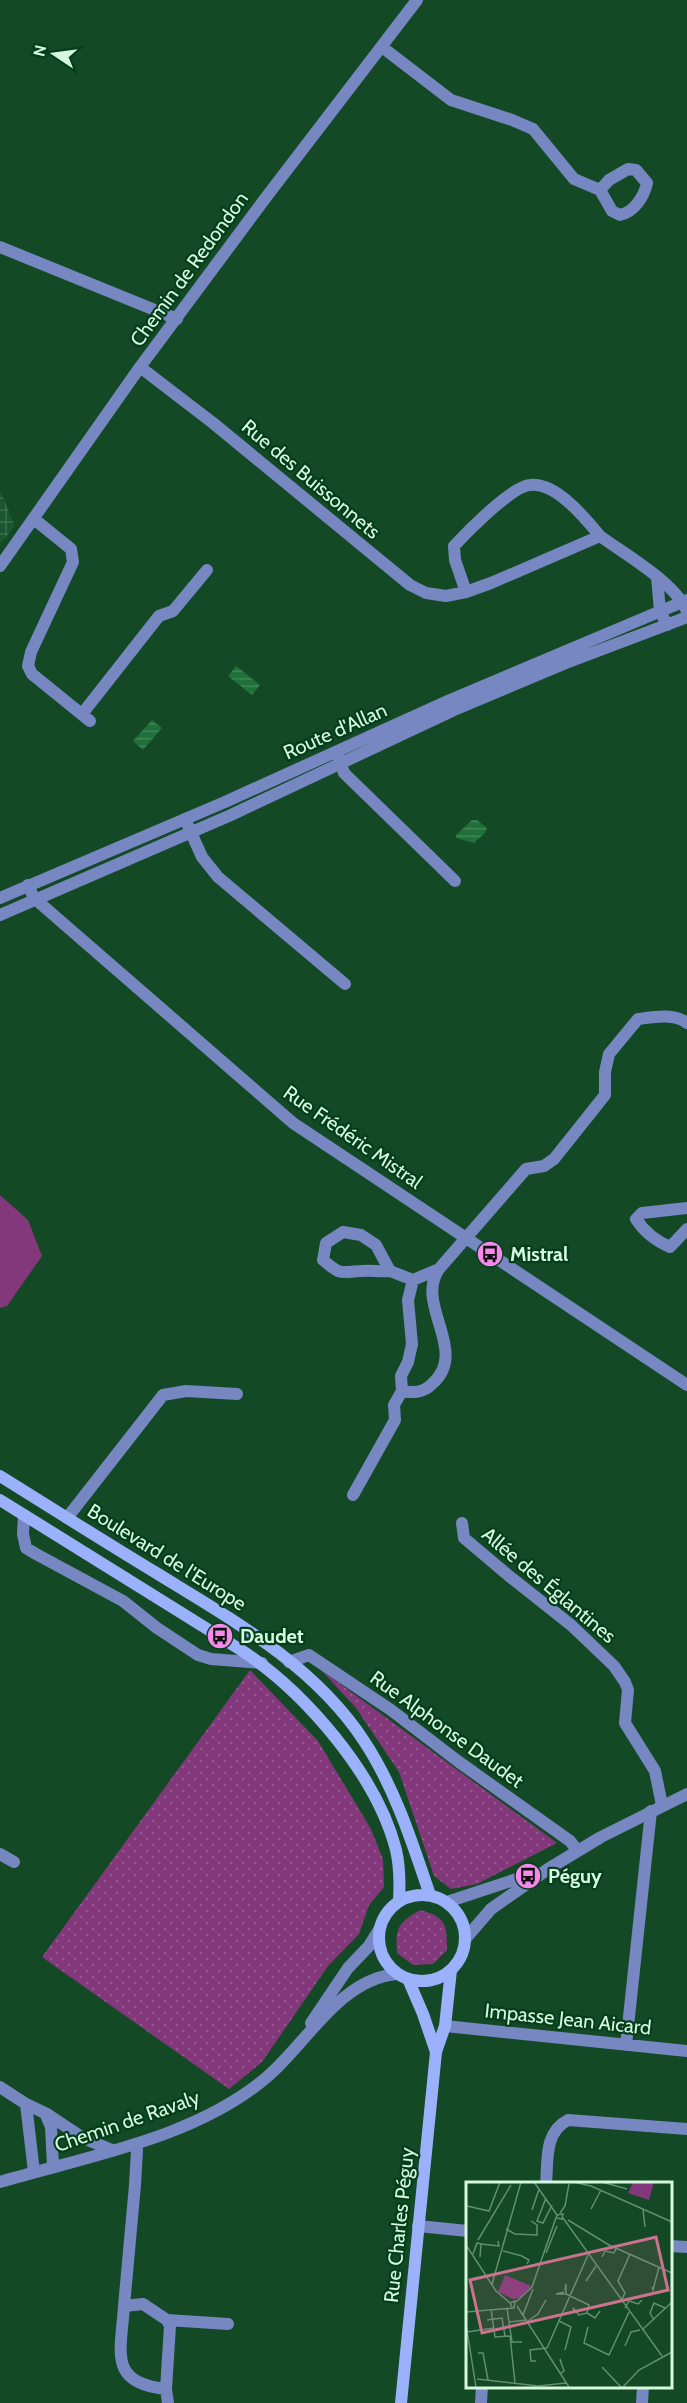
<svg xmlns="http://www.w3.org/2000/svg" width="687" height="2403" font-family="Cabin,sans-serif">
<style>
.industrial{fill:url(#industrial-grid)}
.grass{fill:url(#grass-dots)}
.garden{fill:#83387c}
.water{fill:url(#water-rules)}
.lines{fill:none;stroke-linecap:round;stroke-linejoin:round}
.minor{stroke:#7687c1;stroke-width:12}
.tertiary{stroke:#7687c1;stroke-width:12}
.secondary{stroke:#9bb1fb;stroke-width:12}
.labels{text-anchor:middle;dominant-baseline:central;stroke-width:4.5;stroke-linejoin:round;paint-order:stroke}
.street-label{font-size:20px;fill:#d6f9dd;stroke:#043e1b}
.poi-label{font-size:20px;font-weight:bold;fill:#d6f9dd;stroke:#043e1b;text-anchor:start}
.inset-road{fill:none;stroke:#618f6f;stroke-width:1.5}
.view{fill:#ca728f;fill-opacity:0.15;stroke:#ca728f;stroke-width:3}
.inset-edge{fill:none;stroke:#d6f9dd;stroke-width:3}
</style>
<defs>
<pattern id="industrial-grid" width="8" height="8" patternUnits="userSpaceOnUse" patternTransform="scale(1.5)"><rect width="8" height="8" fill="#1a562f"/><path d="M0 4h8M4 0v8" fill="none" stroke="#3b6f4d"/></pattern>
<pattern id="grass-dots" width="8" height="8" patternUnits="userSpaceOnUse" patternTransform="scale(1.5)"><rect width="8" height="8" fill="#83387c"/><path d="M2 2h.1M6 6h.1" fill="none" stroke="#94568e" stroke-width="1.8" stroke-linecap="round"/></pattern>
<pattern id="water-rules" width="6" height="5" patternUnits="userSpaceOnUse" patternTransform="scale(1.5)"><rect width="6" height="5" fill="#20703c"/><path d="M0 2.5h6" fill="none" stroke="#408558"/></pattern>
</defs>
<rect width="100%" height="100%" fill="#134925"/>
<path class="industrial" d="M0 490 15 526 0 544Z"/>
<path class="grass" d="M320 1669 557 1843 477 1884 451 1889 434 1876 399 1772 356 1708Z
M250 1670 318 1741 371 1829 383 1859 384 1887 369 1905 359 1934 328 1966 262 2062 229 2089 42 1957Z
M420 1910C446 1917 447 1924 447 1950L433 1964 413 1965 397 1953C395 1928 398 1923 420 1910Z"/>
<path class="garden" d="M0 1195 28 1220 42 1256 7 1306 0 1308Z"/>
<path class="water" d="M236 666 260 685 252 695 228 676Z
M152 720 162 728 143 750 133 741Z
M472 820H477L487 828 485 833 474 843 456 838V835Z"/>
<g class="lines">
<path class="minor" d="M382 47 451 100 512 120 533 129 574 179 600 190 612 211 620 215C634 212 644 197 647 183L636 170 628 169 609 180 600 190
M0 247 177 319
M140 367 213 423 410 585 426 593 446 596 466 592 491 583 600 536C626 555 674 582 687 611
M34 519 71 549 73 562 31 652 28 666 32 674 90 721
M0 566 140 367 267 196 417 0
M657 577 660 611 667 625
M466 592 455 560 454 546C467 532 512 486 530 485 556 482 585 518 600 536
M82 714 159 616 173 611 207 570
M337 752 344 773 455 881
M185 819 202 857 218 877 345 984
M28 885 34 898 293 1123 687 1385
M687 1208 642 1213 636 1219C645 1233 656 1241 670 1247L687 1229
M390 1271C380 1272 371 1270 362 1271 339 1272 342 1276 323 1260L326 1243 343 1232 361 1235 376 1245 390 1271 413 1280 439 1269 526 1169 544 1166 554 1159 605 1095V1072L609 1054 638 1019C654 1017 674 1013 687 1023
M413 1280 408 1300 412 1344 408 1362 401 1376 402 1391C413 1393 423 1393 432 1384 470 1351 414 1305 439 1269
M353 1495 395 1420 394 1405 402 1391
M24 1515 23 1534 26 1548 36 1554 123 1601 157 1628 198 1655 211 1659 262 1663
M67 1518 163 1395 186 1391 237 1394
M462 1523 464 1538 509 1576 571 1625 614 1666 625 1682 628 1690 625 1723 655 1771 662 1805
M289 1662 309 1655 391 1710 459 1762 570 1841 577 1850
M0 1854 14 1862
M311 2023 348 1968 369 1946 380 1928
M445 2026 687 2051
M626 2045 651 1811
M0 2087 26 2104 47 2114 83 2138 112 2150
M26 2104 34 2172
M45 2113 51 2127 53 2167
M0 2182C88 2156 196 2138 267 2077 307 2043 339 1980 396 1974
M546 2184C548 2161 544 2132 568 2120L687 2129
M418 2226 468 2231
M670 2246 687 2247
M124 2306 135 2185 137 2150 135 2144
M167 2320 170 2326 166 2389 168 2403
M166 2389C108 2383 121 2352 124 2306L143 2304 167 2320 228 2324
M481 2403 482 2386
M642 2403 643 2386"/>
<path class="tertiary" d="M0 898 225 802 450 700 687 600
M0 915 231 815 454 710 566 663 687 617
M447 1902 532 1874
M466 1938 491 1909 548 1869 601 1837 687 1794"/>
<path class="secondary" d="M0 1476C53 1509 105 1542 158 1574 233 1620 315 1666 364 1741 395 1788 412 1842 430 1895
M0 1500 241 1650C305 1692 377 1775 396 1850 400 1867 400 1883 399 1901
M379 1938a43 43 0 1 1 86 0a43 43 0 1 1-86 0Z
M408 1979 423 2014 436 2052
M401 2403 436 2052 445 2026 451 1970"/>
</g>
<defs>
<symbol id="bus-disc" viewBox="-11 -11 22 22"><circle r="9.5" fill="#f788ec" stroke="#043e1b"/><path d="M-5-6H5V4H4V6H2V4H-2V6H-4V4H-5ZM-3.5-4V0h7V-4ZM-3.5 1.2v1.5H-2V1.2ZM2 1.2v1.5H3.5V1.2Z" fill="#111"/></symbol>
</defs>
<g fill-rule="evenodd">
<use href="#bus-disc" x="475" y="1239" width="30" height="30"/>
<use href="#bus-disc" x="205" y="1621" width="30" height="30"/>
<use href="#bus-disc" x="513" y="1861" width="30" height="30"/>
</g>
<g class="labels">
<g class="street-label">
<text transform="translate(189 269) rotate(-54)">Chemin de Redondon</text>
<text transform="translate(311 479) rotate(40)">Rue des Buissonnets</text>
<text transform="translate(335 731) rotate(-24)">Route d'Allan</text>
<text transform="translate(353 1137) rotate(35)">Rue Frédéric Mistral</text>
<text transform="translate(167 1557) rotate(32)">Boulevard de l'Europe</text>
<text transform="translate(549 1585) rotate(40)">Allée des Églantines</text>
<text transform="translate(447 1729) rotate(36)">Rue Alphonse Daudet</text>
<text transform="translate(568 2019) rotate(6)">Impasse Jean Aicard</text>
<text transform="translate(127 2121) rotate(-19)">Chemin de Ravaly</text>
<text transform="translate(399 2225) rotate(-84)">Rue Charles Péguy</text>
</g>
<g class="poi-label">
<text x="510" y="1254">Mistral</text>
<text x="240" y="1636">Daudet</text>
<text x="548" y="1876">Péguy</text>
</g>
</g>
<g transform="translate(466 2182)">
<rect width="206" height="206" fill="#134925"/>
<path d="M39 93 65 104 55 116 47 117 32 110Z" fill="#83387c"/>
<path d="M167 0H188L183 18 162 11Z" fill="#83387c"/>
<path class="inset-road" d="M68 0 91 33M107 0 125 4 206 40M136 0 161 7M80 16 71 39 77 41 86 23M1 24 23 29 34 0M125 27 135 8M177 27 179 45M66 28 73 7M94 31 99 24 103 2M97 36 196 174M102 38 143 63 206 91M40 47 49 52 71 53V43L65 39M12 58 45 3M15 62 33 64 32 59M0 63 30 109 44 121M37 69 56 74 63 78 61 82M80 71 91 44M7 72 11 61 15 62 14 75M136 75 139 69 148 71 150 67M120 99 130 84M26 102 55 0M186 105 187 108 193 85M99 108 100 102V112L123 123 121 131 113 133 107 126 109 131M98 110 90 112H100M155 119 159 111 152 99 164 72M50 120 66 105 91 33 97 32 96 37 91 36M51 124 103 205M41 126 46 160H56M159 126 163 119 172 122 176 118M25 127 29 155 44 154 49 201M0 130 48 126 49 119 44 121 46 125M121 131 129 136 134 129M57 133 67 107M21 138 36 136 39 154M188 138 184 131 188 121 199 126M62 139 72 132 80 118M93 139 105 145 99 168M43 140 61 138M0 142 10 205M122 145 118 161 143 173 163 130M176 148 206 120M1 150 28 146M159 164 165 150 174 148M81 166 122 73M12 171H17L22 198M70 179H65L64 168 81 166M136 185 155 205M94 192 98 189 94 177 95 181M11 197 72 204 100 201M157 205 173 188 206 170"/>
<path class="view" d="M190 55 202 108 16 151 4 98Z"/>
<rect width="206" height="206" class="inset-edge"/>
</g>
<g transform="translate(54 54) rotate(283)" stroke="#043e1b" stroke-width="4.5" paint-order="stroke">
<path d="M0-4.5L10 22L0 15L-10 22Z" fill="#d6f9dd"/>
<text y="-9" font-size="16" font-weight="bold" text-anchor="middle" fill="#d6f9dd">N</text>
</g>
</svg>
